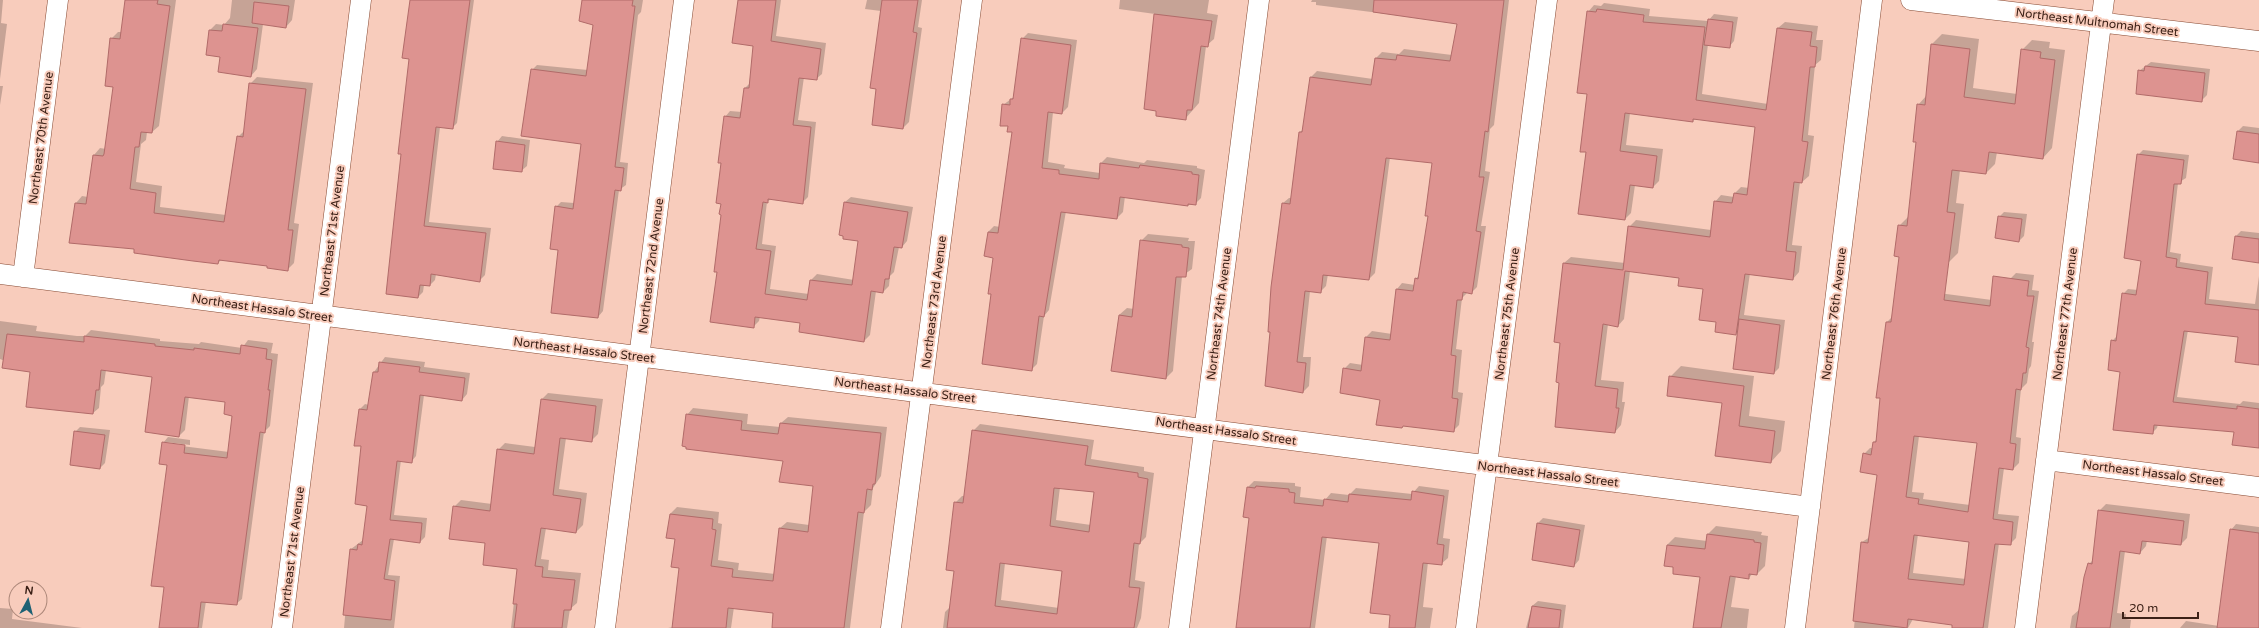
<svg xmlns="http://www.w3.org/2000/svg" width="2259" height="628" font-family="'Varela Round',sans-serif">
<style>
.shadow{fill:#0003;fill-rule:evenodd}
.building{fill:#dd9390;stroke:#b16b69;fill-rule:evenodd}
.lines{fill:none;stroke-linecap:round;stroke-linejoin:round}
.street-casing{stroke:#864932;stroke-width:21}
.street{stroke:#fff;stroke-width:20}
.labels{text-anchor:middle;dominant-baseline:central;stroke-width:4;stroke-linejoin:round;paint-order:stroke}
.street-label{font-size:12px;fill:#3c2117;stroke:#f8ccbc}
</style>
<rect width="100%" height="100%" fill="#f8ccbc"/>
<path class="shadow" d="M0 0H3L1 23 7 24 0 79Z
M126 0H176L159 126 152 132H147L146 140 141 144 136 182 162 186 160 207 226 215 238 137 244 131 250 84 257 77 313 83 294 223 299 224 294 263 287 270 268 265 222 259 218 263 135 248 76 203 82 196 88 197 94 155 100 148 106 149 115 86 111 39 118 32H122Z
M232 0H295L292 20 286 27 263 24 257 69 251 76 221 56 210 30 216 24 224 25 230 18Z
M411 0H474L457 123 452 128 440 127 429 222 491 228 485 275 479 281 436 274 435 280 430 285H424L423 292 418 297 397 212 410 58Z
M583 0H643L641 12 638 15 620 162 628 163 626 185 619 190 603 311 598 317 559 249 556 207 561 202 574 203 582 143 532 70 537 65 588 70 594 24Z
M738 0H781L776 36 826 43 822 74 816 79 804 77 798 120 816 122 808 197 802 203 771 199 767 202 762 244 776 246 770 289 809 294 811 280 817 274 854 280 859 240 845 202 851 197 913 207 907 241 902 247H899L894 272 890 276 889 286 883 292 876 291 870 335 864 341 801 323 760 316 759 321 753 327 718 271 722 214V163L725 117 730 111 742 112 745 88 750 83 754 45 734 42Z
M867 0H922L918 27 922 28 909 122 903 128 877 88 881 11 865 9Z
M1120 0H1209L1207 13 1218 15 1214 39 1206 46 1199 103 1185 119 1157 110 1145 109 1155 14 1119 9Z
M1312 0H1509L1494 125 1490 129 1485 171 1490 172 1481 226H1486L1477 287 1471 293 1468 292 1462 298 1456 349 1462 350 1458 392 1463 393 1459 425 1453 431 1381 400 1344 369 1350 363 1363 365 1366 337 1372 331 1392 334 1397 289 1402 283 1415 285V279L1420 275 1429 215 1433 162 1390 157 1375 273 1369 279 1328 274 1326 286 1320 292 1310 291 1303 357H1311L1309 386 1303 392 1266 386 1283 203 1289 198H1292L1300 132 1304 129 1311 77 1317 71 1373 79 1376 58 1382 52 1399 54 1404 49 1452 55 1458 23 1316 5V2H1311Z
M1604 3 1650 9 1649 16 1708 21 1714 14 1738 17 1734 41 1729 47 1708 44 1702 94 1768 104 1778 28 1785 22 1818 26 1816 40H1823L1821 60 1815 65 1808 135 1814 136 1809 176 1802 182H1800L1792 245 1802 246 1799 272 1793 279 1750 273 1744 315 1785 320 1779 368 1774 373 1739 331 1736 334 1717 322 1704 288 1680 277 1630 271 1624 319 1618 326 1608 324 1601 380 1624 382 1622 402H1625L1621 425 1615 432 1562 342 1564 263 1571 257 1625 263 1629 227 1636 220 1711 230 1715 202 1721 195 1734 197 1735 193 1741 187 1749 188 1756 126 1696 118 1693 121 1630 113 1626 145 1663 149 1659 181 1653 187 1635 185 1631 213 1625 219 1587 152 1588 12 1594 5 1601 6Z
M1028 33 1077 40 1068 107 1062 113 1053 112 1048 162 1065 165 1064 168 1100 173 1101 163 1107 157 1144 163 1147 160 1197 166V168L1205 170 1201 198 1195 204 1188 205 1125 196 1123 212 1117 218 1066 211 1049 310 1044 316 1037 364 1031 370 992 293 994 257 988 232 994 226 1000 227 1013 132 1009 125 1003 105 1015 96 1022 39Z
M1942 34 1979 39 1973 88 2017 94 2022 50 2032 40 2050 42 2049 48 2065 50 2052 148 2043 158 1997 152 1995 164 1986 173 1960 170 1956 203 1964 204 1958 253 1949 262 1899 226 1909 216 1917 141 1918 105 1927 95 1932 44Z
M2151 62 2210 69 2207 95 2202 100 2139 71Z
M0 86H3L0 105Z
M2243 126 2259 128V162L2238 131Z
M502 136 530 140 527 166 521 171 497 142Z
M2143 150 2189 155 2186 178 2178 183 2170 252 2181 254 2180 262 2213 267 2209 299 2255 304 2259 276V364L2239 336 2188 330 2177 397 2240 404 2243 401 2259 403V447L2235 431 2158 424 2157 428 2152 433 2121 371 2112 341 2118 335 2123 294 2128 289 2138 290 2142 260 2138 155Z
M2004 212 2027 214 2024 236 2019 241 1999 217Z
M2241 231 2259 233V262L2236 236Z
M1148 234 1189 238 1188 241H1195L1192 269 1182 276 1173 371 1166 378 1119 315 1127 308 1134 309 1141 241Z
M2016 273 2034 275 2032 290 2039 291 2032 342H2034L2031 366 2029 369 2027 383 2021 389 2016 437 2021 438 2019 463 2013 469 2004 468 1998 514 2019 516 2016 538 2010 544 1999 543 1988 628H1952V624L1913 619 1908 628H1854L1862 542 1870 537 1878 474 1864 454 1870 448H1873L1874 442 1877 439 1887 322 1892 317 1901 288 2007 302 2010 279ZM1919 436 1978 442 1970 505 1923 499 1924 493 1912 492ZM1918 534 1970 541 1966 579 1913 573Z
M0 321 37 326 36 331 77 336H85L91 330 160 339V341L199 344 201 342 242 348 248 340 273 343 271 353 278 354 270 426 264 432 242 599 236 604 206 601 202 628H160L166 586 168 464 163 443 168 437 190 440V445L166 442V444L229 452 233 415 226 401 189 396 185 430 179 436 153 376 106 370 104 384 101 387 99 408 93 413 31 371 0 359Z
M385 357 425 362 424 367 470 373 467 394 462 400 424 395 416 456 411 462 401 460 394 515 427 518 425 537 420 542 394 539 388 575 400 576 394 628H344L351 549 363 540 368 505 360 409 365 404 369 405 374 372Z
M1681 366 1754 376 1749 416 1785 421 1781 451 1771 462 1716 455 1723 402 1670 377Z
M548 393 603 399 598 434 591 441 566 438 559 489 587 493 583 525 576 532 546 528 541 559 549 560 548 570 581 573 577 603 570 609 567 628H511L518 568 486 542 454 507 461 500 492 504 498 450 505 443 535 447 542 399Z
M693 408 748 414 747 424 780 427 781 423 788 417 887 427 881 476 873 488 871 505 864 512 850 628H773L775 612 734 607 731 628H668L673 627 680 567 670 514 677 507 719 512 718 523 722 524 718 560 739 563 738 570 775 574 780 528 787 522 809 525 814 486 784 460 687 415Z
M980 424 1094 440 1091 459 1144 467V471L1154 473 1146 537 1139 544 1135 580 1145 582 1141 618 1137 628H943L945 612 951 606 955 570V503L962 496H965L973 431ZM1060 487 1095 492 1091 525 1056 520ZM1005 563 1064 570 1059 608 1001 600Z
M80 427 110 430 105 463 100 468 71 464 75 432Z
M1254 481 1295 483V486L1301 487 1300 497 1325 500 1331 493 1349 495 1356 488 1412 494 1419 486 1449 490 1443 538 1450 539 1448 558 1441 564 1428 562 1423 607 1433 608 1430 628H1390L1392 614 1380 542 1327 536 1315 628H1237L1251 517 1248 487Z
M2106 504 2190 514 2187 538 2181 544 2147 540 2146 546 2140 553 2125 551 2117 613 2126 614V619L2131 620 2130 628H2070L2072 616 2080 609 2089 564 2094 559 2099 511Z
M1543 518 1585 525 1579 560 1574 566 1538 523Z
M2236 524 2259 527V628H2180L2186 621 2219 626 2231 530Z
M1716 526 1762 532 1761 535 1768 536 1765 566 1757 574 1753 573 1749 578 1736 576 1731 607 1749 609 1747 628H1694L1701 576 1674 566 1667 545 1675 537 1707 541 1708 534Z
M1538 601 1566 605 1563 628H1526L1532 606Z
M0 608 13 609 12 619 82 628H0Z"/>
<path class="building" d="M125 0H158L157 4 170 6 152 133 141 132 139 147H135L130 189 156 193 154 213 224 222 237 136 243 137 249 83 306 89 288 230H293L288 271 267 268V266L219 260 218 264 193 261 134 253V249L69 243 75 203 86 204 93 155 103 156 104 154 113 87 105 86 110 38 120 39Z
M410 0H470L453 129 436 127 424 226 486 233 480 282 431 274 430 286 420 285 418 298 386 294 401 154H398L409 59 402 58Z
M582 0H633L632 6H635L615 167 624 168 621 191 615 190 598 318 551 313 558 250 550 249 555 206 573 209 581 144 521 136 531 69 586 76 593 25 579 21Z
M738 0H776L771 41 821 49 817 80 799 78 793 125 811 127 803 204 768 199V203L763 202 756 249 771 251 765 294 807 300 810 280 852 285 858 241 843 239V236L839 235 844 202 908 212 902 248 894 247 890 272 889 279H885L883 293 871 291 864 342 799 332 800 323 755 317 754 328 710 322 717 272H714L721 215 719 214 721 204 716 203 721 163H718L724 116 740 118 744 88H749L753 46 732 43Z
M882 0H918L913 32 917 33 903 129 872 125 876 89 870 88Z
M1374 0H1504L1488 132 1485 131 1479 177H1484L1476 231 1481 232 1472 294 1463 292 1462 300H1457L1451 355 1456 356 1452 398 1458 399 1454 432 1403 426 1402 428 1376 425 1380 400 1340 393 1343 368 1361 371 1365 337 1390 340 1396 289 1413 291 1415 278 1418 279 1428 216H1425L1432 163 1386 158 1369 280 1323 275 1321 293 1305 291 1297 362 1306 363 1303 393 1265 386 1270 332H1268L1271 287 1282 203 1290 204 1299 132H1302L1310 77 1371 85 1375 58 1396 60 1397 55 1450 61 1457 24 1373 12Z
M254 2 289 6 286 28 252 23Z
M1597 9 1644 15 1643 22 1705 27 1696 100 1766 110 1777 28 1812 32 1810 46 1817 47 1815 67H1810L1802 141 1808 142 1802 183 1794 182 1786 251 1796 252 1793 280 1745 274 1736 335 1715 332 1716 322 1699 320 1703 289 1678 286 1679 278 1625 271 1618 327 1603 324 1595 386 1618 389 1616 408H1619L1615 433 1555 427 1559 383 1556 382 1560 343 1554 342 1563 263 1623 270 1628 226 1710 237 1714 201 1732 203 1734 193 1747 195 1755 127 1693 119V122L1625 113 1620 151 1657 156 1653 188 1630 185 1625 220 1578 214 1586 152H1580L1587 94 1577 93 1587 11 1596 12Z
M1154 14 1212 21 1208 47 1201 46 1192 110H1187L1186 120 1156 116V111L1144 109Z
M1708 19 1733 22 1730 48 1704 45Z
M223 24 258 28 251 77 218 72 220 57 206 55 209 30 222 31Z
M1021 38 1071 45 1062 114 1048 112 1042 168 1059 170V174L1099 179 1100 163 1139 168 1140 165 1192 172V174L1199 175 1196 205 1188 204V206L1120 197 1117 219 1061 212 1044 317 1039 316 1032 371 982 364 991 294H988L993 258 984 256 988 232 998 233 1012 132H1007L1008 126H1000L1002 104 1010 105V99H1013Z
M1931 44 1970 49 1964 97 2015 104 2021 49 2041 52 2040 58 2055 60 2043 159 1989 152 1986 174 1952 170 1947 212 1955 213 1944 300 1990 306 1993 276 2029 281 2027 296H2034L2026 347 2029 348 2026 373H2023L2021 390 2016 389 2010 443 2016 444 2013 470 1999 468 1993 519 2013 522 2011 545 1995 544 1983 628H1952V625L1908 619 1907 628 1853 621 1861 542 1868 543 1877 475 1860 472 1863 453 1871 455 1873 442H1876L1880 398H1876L1886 322H1891L1899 257 1894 256 1898 225 1907 226 1916 142H1913L1917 104 1925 105ZM1914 436 1977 443 1968 512 1918 504 1919 499 1906 497ZM1914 535 1969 542 1964 585 1908 579Z
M2145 66 2205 73 2202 102 2136 94 2138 70 2144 71Z
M2237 131 2259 134V163L2233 159Z
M496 141 525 145 522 172 493 169Z
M2137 154 2184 160 2181 184H2174L2166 257 2177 259 2176 267 2208 272 2205 304 2259 310V365L2235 362 2238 337 2184 331 2173 402 2237 409V406L2259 409V448L2232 445 2234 432 2154 425 2153 434 2113 430 2120 372 2108 370 2111 340 2116 341 2122 293 2136 295 2141 261 2124 258Z
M1998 216 2022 219 2019 242 1995 238Z
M2235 236 2259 239V263L2232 259Z
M1140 240 1182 245V247L1189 248 1186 277H1176L1166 379 1111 371 1119 315 1132 317Z
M1739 319 1780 325 1774 374 1733 369Z
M7 334 84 342V336L155 344V346L194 350V348L240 354 241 345 267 349 266 359 272 360 268 390H270L265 433 260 432 237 605 201 602 198 628H159L164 587 151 586 167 465 159 464 162 442 185 445 184 453 227 458 232 416 224 414 225 402 185 397 179 437 145 432 152 377 101 370 99 390H96L93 414 26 407 30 372 2 368Z
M379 362 420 367 419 372 465 378 462 401 420 395 412 463 397 461 390 520 422 523 420 543 390 539 384 579 395 581 391 620 343 615 350 549 357 550 358 544 362 545 367 506 355 504 361 446H354L359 409 367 410 373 372H378Z
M1669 376 1744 386 1739 426 1775 431 1771 463 1715 456 1722 403 1667 396Z
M541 399 596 406 592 442 560 438 553 495 581 499 576 533 541 528 535 566 543 567 542 577 575 580 571 610H564L562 628H514L517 604H513L517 569 483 565 485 543 449 539 453 506 490 511 497 449 534 454Z
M686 414 742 421 741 430 778 434 780 423 881 433 875 484H873L872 490 867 489 864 513 858 512 844 628H772L773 613 728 608 726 628H672L679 568 671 567 675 539 666 538 670 514 713 519 712 529 716 530 711 566 733 569 732 577 773 581 779 528 808 532 813 486 779 482 783 461 686 449V447L682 446Z
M972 430 1088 446 1085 465 1138 473V477L1148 479 1140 544 1134 543 1129 587 1140 588 1134 628H947L954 571 946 570 954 502 963 503ZM1054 488 1094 492 1089 532 1050 526ZM1000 563 1062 571 1057 614 995 606Z
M74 431 105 435 100 469 70 465Z
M1256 486 1289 489V492L1295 493 1294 503 1323 506 1324 499 1348 502 1349 494 1411 500 1412 491 1444 496 1437 544 1444 545 1442 565 1423 563 1415 628H1389L1390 615 1370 613 1379 543 1322 537 1310 628H1236L1249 518 1243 517 1247 487 1255 488Z
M2098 510 2184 521 2181 545 2142 541 2140 554 2120 551 2110 628H2076L2084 577 2088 563 2092 564Z
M1537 523 1580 530 1574 567 1532 560Z
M2230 529 2259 533V628H2217Z
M1707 534 1754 540V542L1761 543 1757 575 1749 574V579L1730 576 1721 628H1693L1700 577 1673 574V567L1664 566 1667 545 1705 549Z
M1532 606 1561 610 1559 628H1528Z"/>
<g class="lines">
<defs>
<path id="street" d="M1911 0 2259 41
M0 274 1810 507
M23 277 58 0
M2046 460 2259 487
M282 628 361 0
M605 628 684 0
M891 628 972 0
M1179 628 1259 0
M1466 628 1547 0
M1795 628 1872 0
M2025 628 2104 0"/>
</defs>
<use href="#street" class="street-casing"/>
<use href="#street" class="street"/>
</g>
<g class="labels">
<g class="street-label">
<text transform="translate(2097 22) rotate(7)">Northeast Multnomah Street</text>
<text transform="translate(41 138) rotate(-83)">Northeast 70th Avenue</text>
<text transform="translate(332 231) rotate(-83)">Northeast 71st Avenue</text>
<text transform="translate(651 266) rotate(-83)">Northeast 72nd Avenue</text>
<text transform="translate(934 302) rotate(-83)">Northeast 73rd Avenue</text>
<text transform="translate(262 308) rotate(8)">Northeast Hassalo Street</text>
<text transform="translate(1219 314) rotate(-83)">Northeast 74th Avenue</text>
<text transform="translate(1507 314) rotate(-83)">Northeast 75th Avenue</text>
<text transform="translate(1834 314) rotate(-83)">Northeast 76th Avenue</text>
<text transform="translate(2065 314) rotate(-83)">Northeast 77th Avenue</text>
<text transform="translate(584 350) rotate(7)">Northeast Hassalo Street</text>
<text transform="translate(905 390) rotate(7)">Northeast Hassalo Street</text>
<text transform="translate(1226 431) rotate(8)">Northeast Hassalo Street</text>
<text transform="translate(2153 473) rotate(7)">Northeast Hassalo Street</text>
<text transform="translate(1548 474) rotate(7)">Northeast Hassalo Street</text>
<text transform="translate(292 552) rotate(-83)">Northeast 71st Avenue</text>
</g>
</g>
<g transform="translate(28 600) rotate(7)"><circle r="19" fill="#f8ccbc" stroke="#ad887a"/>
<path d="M0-3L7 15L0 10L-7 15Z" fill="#1e6174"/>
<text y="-6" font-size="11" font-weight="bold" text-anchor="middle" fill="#3c2117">N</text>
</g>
<path d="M2123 612v6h75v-6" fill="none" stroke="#3c2117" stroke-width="2"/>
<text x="2129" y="612" font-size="12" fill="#3c2117" stroke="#f8ccbc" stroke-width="3" paint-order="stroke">20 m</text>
</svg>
